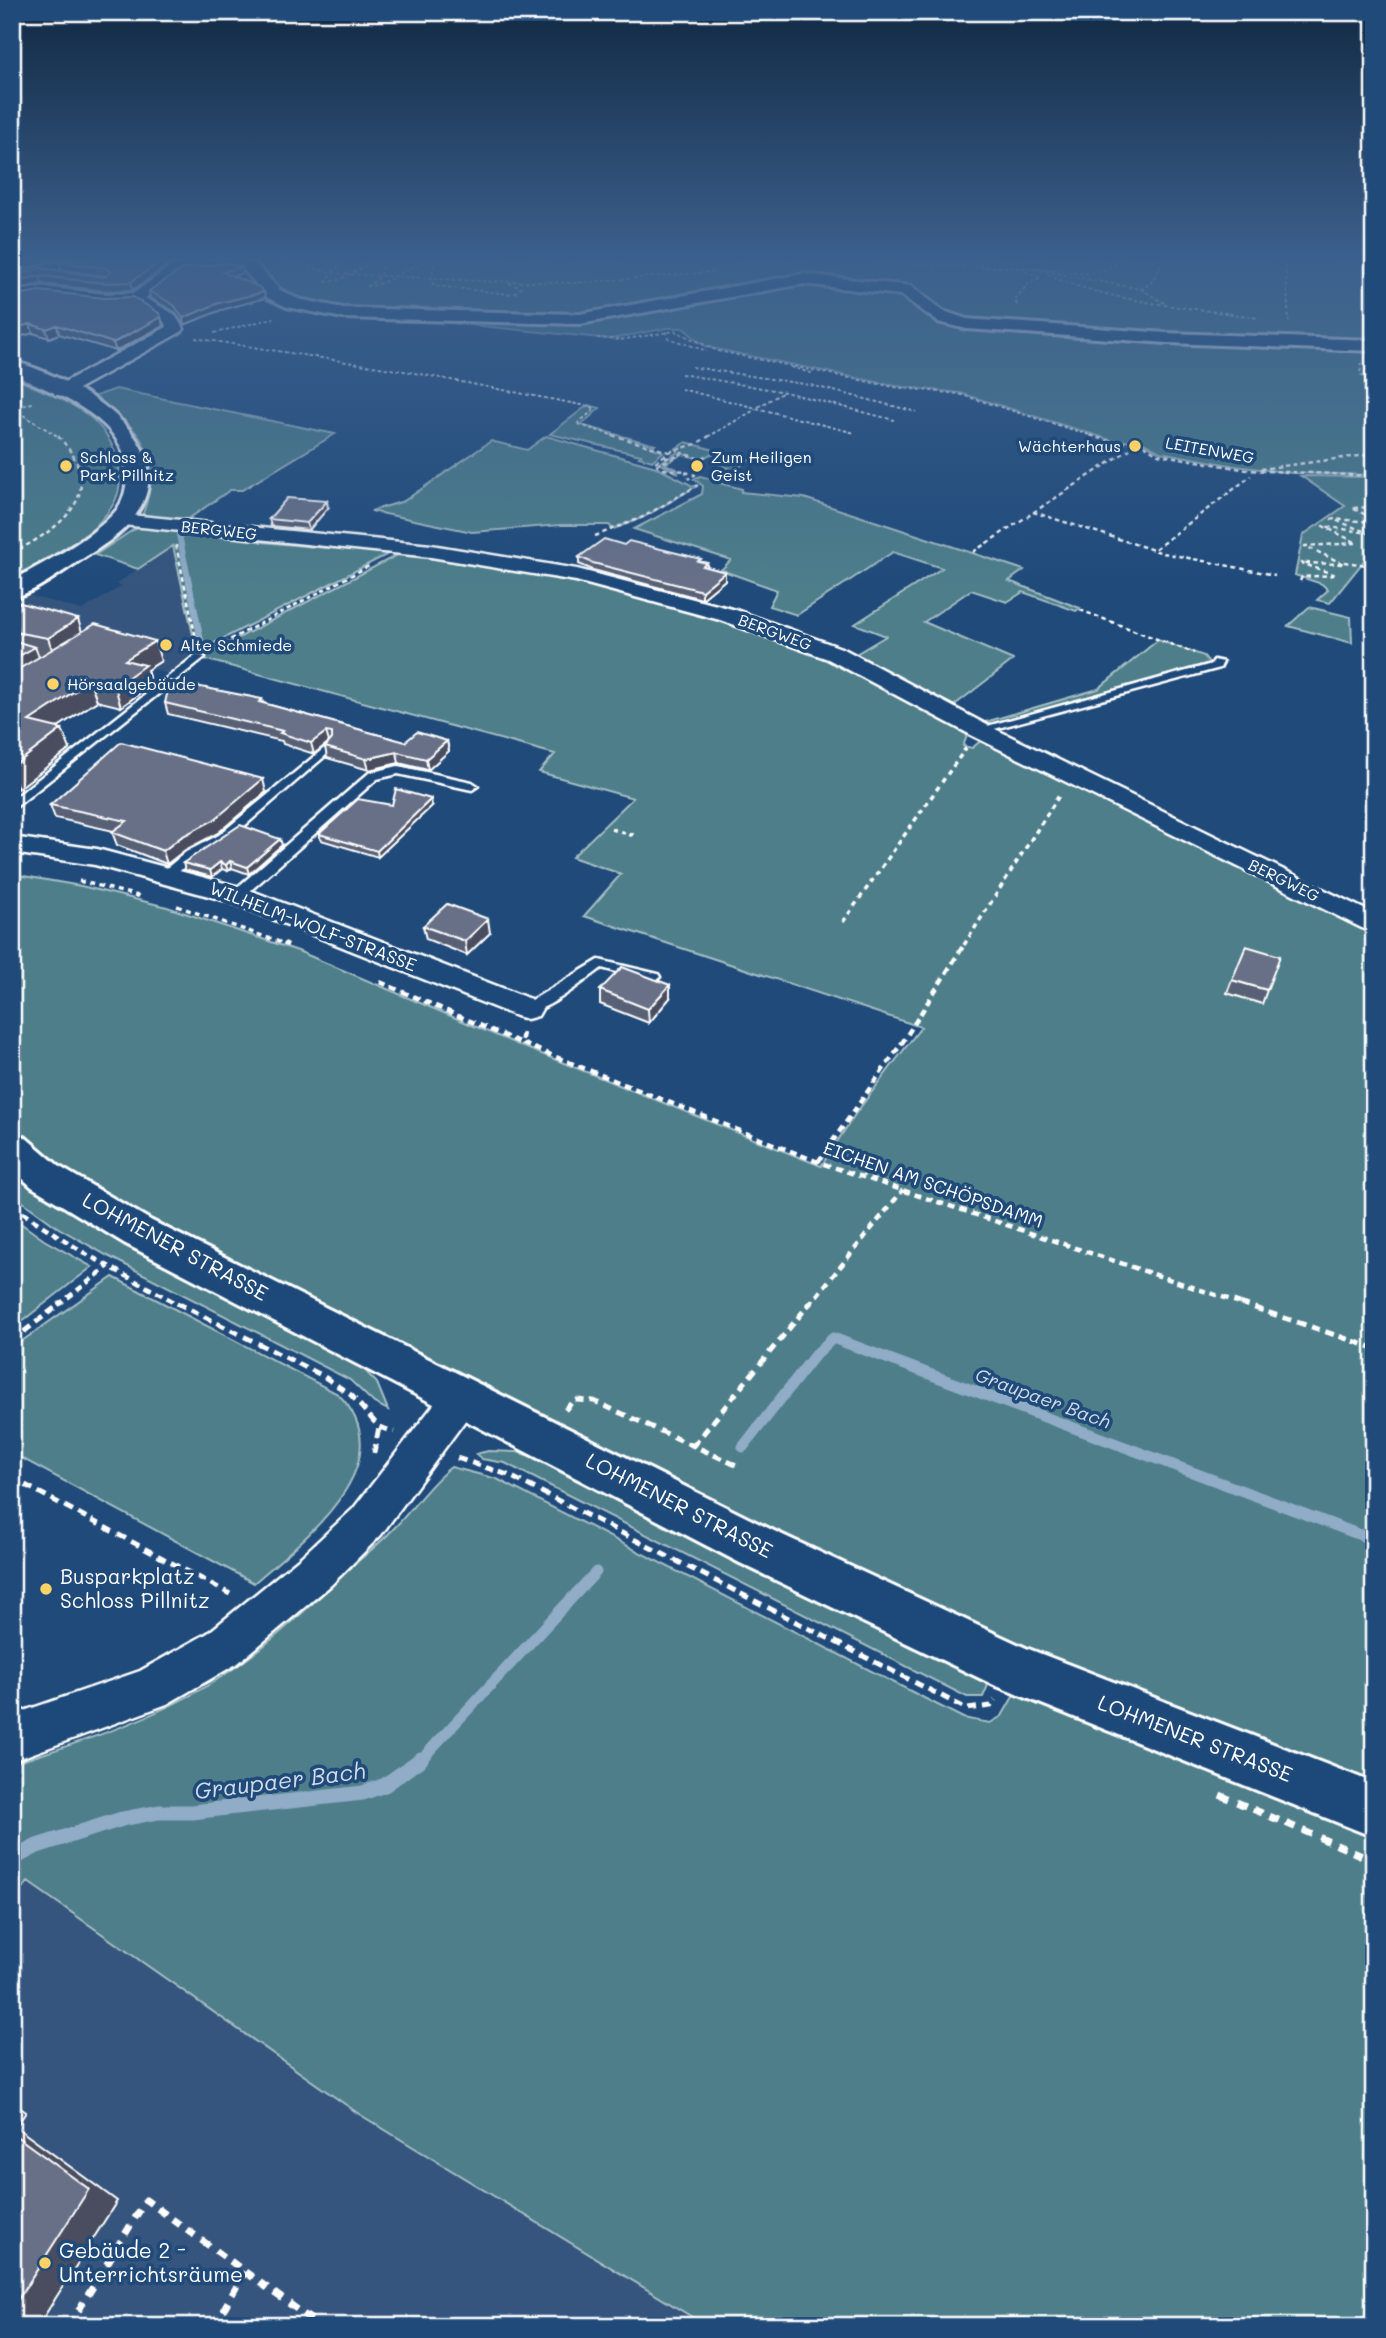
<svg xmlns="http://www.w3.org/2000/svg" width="1386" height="2338" font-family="Mali,sans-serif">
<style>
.built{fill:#35557e}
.green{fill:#4e7e8a;stroke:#a6bec4;stroke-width:2}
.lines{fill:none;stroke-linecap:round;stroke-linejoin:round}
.stream-far2{stroke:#90acc7;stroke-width:6}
.stream-far1{stroke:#90acc7;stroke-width:11}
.stream{stroke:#90acc7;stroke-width:15}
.service-casing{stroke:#fff;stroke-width:5}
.minor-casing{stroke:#fff;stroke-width:5}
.tertiary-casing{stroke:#fff;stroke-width:6}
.secondary-casing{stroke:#fff;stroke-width:6}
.path-far5{stroke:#fff;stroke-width:2;stroke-dasharray:3.5 2.5;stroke-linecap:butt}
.path-far4{stroke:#fff;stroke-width:2.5;stroke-dasharray:4.5 3.5;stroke-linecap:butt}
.path-far3{stroke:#fff;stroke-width:3.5;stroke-dasharray:5 4.5;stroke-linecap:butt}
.path-far2{stroke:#fff;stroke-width:4.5;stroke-dasharray:7 5;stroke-linecap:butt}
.path-far1{stroke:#fff;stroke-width:5;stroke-dasharray:9 6;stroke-linecap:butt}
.path{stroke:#fff;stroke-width:7;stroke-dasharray:10 8;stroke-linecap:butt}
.service{fill:#1f4a7a;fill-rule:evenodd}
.minor{fill:#1f4a7a;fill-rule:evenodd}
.tertiary{fill:#1f4a7a;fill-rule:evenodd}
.secondary{fill:#1f4a7a;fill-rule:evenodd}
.wall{fill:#596075;stroke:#fff;stroke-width:2}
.shaded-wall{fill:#484e5f;stroke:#fff;stroke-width:2}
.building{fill:#677088;stroke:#fff;stroke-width:2}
.poi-dot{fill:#ffd166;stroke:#1f4a7a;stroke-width:2.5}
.labels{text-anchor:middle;stroke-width:7;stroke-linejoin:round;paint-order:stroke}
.far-poi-label{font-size:16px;fill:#fff;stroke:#1f4a7a;text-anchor:start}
.far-street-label{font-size:16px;fill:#fff;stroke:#1f4a7a}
.street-label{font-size:18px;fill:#fff;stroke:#1f4a7a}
.water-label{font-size:19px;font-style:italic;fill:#d1dce8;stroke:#1f4a7a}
.near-street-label{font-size:21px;fill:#fff;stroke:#1f4a7a}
.near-poi-label{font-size:21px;fill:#fff;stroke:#1f4a7a;text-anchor:start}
.near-water-label{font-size:23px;font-style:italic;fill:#d1dce8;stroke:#1f4a7a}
</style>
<rect width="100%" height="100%" fill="#1f4a7a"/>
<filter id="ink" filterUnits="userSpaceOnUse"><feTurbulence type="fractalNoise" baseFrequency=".0143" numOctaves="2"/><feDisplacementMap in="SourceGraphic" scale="14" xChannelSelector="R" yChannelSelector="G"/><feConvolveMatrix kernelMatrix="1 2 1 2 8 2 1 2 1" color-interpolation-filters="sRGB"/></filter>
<g filter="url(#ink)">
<!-- built -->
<path class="built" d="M 173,545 L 197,652 L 172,675 L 112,658 L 12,722 L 12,603 L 25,594 L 82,610 L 122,586 L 116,584 Z
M 28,1882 L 359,2114 L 707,2326 L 12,2326 L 12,1900 Z"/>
<!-- green -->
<path class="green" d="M 229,260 L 1374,260 L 1374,343 L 1202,337 L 945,318 L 922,296 L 811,278 L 594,316 L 343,311 L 288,297 L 238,261 Z
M 787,283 C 820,285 889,280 915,300 C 924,307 927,315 939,321 L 1374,348 L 1374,475 L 1292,473 L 1235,466 L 1160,452 L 1140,441 L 1114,441 L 960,393 L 896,386 L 706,347 L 683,328 L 667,328 L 611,339 L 411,319 L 528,322 Z
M 12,377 C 55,398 106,409 118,463 C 125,494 112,509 95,527 C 82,541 31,567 12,578 Z
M 116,389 L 335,434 L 242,490 L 230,490 L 184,522 L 142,516 C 165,458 142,425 90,398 Z
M 588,405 L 600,408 L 581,425 L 655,445 L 652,447 L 663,452 L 652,461 L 639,457 L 641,455 L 550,434 Z
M 546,436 L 656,467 L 695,487 L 644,517 L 613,529 L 609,525 L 561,525 L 472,532 L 371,511 L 404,501 L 491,441 L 527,450 Z
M 686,442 L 749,460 L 716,482 L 742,489 L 741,492 L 804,498 L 1024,570 L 1009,581 L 1080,608 L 1076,611 L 1023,592 L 1007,602 L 971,590 L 924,622 L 1013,660 L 952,707 L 982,723 L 1098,689 L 1158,640 L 1204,656 L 1209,663 L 986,725 L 851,657 L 886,636 L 855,624 L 942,568 L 893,552 L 797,615 L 769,606 L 777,590 L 721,570 L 731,560 L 634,529 L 702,494 L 703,486 L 694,479 L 700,476 L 711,479 L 729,468 L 712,463 L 721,457 L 711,454 L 700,459 L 683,454 L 665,464 L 677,469 L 678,473 L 659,463 L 678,452 L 675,449 Z
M 1301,476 L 1374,477 L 1374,557 L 1367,557 L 1330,603 L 1317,600 L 1328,590 L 1322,584 L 1295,575 L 1303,535 L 1345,506 Z
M 146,525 L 263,537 L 261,542 L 326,548 L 331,543 L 392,552 L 197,652 L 173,546 L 138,569 L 95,555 L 133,530 Z
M 399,554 L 427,554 L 429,558 L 573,581 L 778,636 L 969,731 L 963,746 L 972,748 L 983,739 L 1374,930 L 1374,1790 L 1152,1706 L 769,1536 L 164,1227 L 59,1165 L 12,1126 L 12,874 L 81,886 L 167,907 L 298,951 L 519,1045 L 821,1166 L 856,1113 L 921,1027 L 584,916 L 621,874 L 572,857 L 633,798 L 539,772 L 555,754 L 200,658 Z
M 1309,607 L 1351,617 L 1352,643 L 1288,626 Z
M 12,1169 L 73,1212 L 354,1359 L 377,1383 L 388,1410 L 374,1403 L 350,1380 L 106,1255 L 57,1227 L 12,1194 Z
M 12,1217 L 44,1240 L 92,1267 L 12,1329 Z
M 113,1277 L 338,1394 C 407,1463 302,1541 254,1583 L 12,1453 L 12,1348 Z
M 488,1451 L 517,1452 L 553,1463 L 989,1683 L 983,1697 L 967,1697 L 505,1463 L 482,1459 L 476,1454 Z
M 451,1467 L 497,1479 L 963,1718 L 990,1723 L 1002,1716 L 1014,1695 L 1374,1835 L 1374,2326 L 707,2326 L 359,2114 L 28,1882 L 12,1900 L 12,1764 C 79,1742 150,1721 210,1684 C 263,1652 309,1607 354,1565 C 368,1552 384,1540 397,1525 C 416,1505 430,1483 451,1467 Z"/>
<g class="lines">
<!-- stream-far2 -->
<path class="stream-far2" d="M 179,535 L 201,640"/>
<!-- stream-far1 -->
<path class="stream-far1" d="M 743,1447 L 815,1355 L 833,1338 L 1374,1540
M 420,1761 L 596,1572"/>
<!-- stream -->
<path class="stream" d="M 12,1859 L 37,1846 L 122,1819 L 159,1812 L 192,1812 L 363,1793 L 385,1785 L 421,1759"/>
<defs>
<path id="service" d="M 196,655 L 205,657 L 12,810 L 12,800 Z
M 1214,660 L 1223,662 L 1220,668 L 983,732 L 973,730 L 1212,664 Z
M 328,745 L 332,746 L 332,750 L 227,841 L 194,858 L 172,878 L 162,878 L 162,872 L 186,852 L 219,835 Z
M 398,766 L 472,782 L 478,786 L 472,790 L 398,774 L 377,779 L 242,898 L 232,898 L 232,892 L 369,773 Z
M 599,960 L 658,974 L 660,977 L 653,982 L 602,968 C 585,980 541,1017 522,1012 L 520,1009 L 522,1006 Z"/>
<path id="minor" d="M 65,260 L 86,260 L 12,283 L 12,274 Z
M 138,294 L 174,314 L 184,329 L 181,332 L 67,395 L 55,395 L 53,391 L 55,387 L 167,327 L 163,320 L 133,301 L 131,298 Z
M 120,514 L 431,545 L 577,569 L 736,610 L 844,649 L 987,725 L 1374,914 L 1374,934 L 971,735 L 828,659 L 720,620 L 576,581 L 431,557 L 113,524 L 110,520 Z
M 12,837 L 97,849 L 247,889 L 538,1002 L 542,1009 L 538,1016 L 527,1019 L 516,1016 L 227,901 L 95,865 L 12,853 Z
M 462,1380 L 475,1385 L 481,1396 L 475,1407 L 381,1535 L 331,1585 L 238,1663 L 167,1704 L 12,1761 L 12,1715 L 140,1671 L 208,1633 L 301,1557 L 353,1509 L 449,1385 Z"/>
<path id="tertiary" d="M 194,260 L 240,260 L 256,264 L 280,290 L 298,299 L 343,308 L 580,314 L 803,274 L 911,286 L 943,311 L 967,319 L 1167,333 L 1374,340 L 1374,351 L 1167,343 L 967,329 L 938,322 L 901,295 L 803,284 L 580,324 L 343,318 L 287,307 L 268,298 L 244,270 L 226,266 L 182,273 L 138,303 L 107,304 L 42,297 L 12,302 L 12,292 L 42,287 L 107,294 L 134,293 L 170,267 Z"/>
<path id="secondary" d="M 12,361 C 67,375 179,434 141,506 C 129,530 104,545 82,559 C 61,572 36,592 12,598 L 12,581 C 46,561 87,542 114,513 C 123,504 126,490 127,478 C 131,419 56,394 12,374 Z
M 12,1133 L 25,1137 L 60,1167 L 152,1221 L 774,1531 L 1026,1648 L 1374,1783 L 1374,1837 L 994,1685 L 740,1563 L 124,1243 L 32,1187 L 12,1169 Z"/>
</defs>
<!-- service casing -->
<use href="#service" class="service-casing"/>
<!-- minor casing -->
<use href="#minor" class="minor-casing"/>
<!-- tertiary casing -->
<use href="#tertiary" class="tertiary-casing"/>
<!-- secondary casing -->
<use href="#secondary" class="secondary-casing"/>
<!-- path-far5 -->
<path class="path-far5" d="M 384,260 L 380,276 L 368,286 C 393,283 410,263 435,261 L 431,281 L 435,286 L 511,294
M 961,260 L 984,264
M 1285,260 L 1289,322
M 274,261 L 288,261 L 332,273 L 497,282
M 872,263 L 1027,268 L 1141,289 L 1151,283 L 1164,260
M 1031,268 C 1060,268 1097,284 1120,260
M 1048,275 C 1115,304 1187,306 1258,318
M 495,281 L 574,283 L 713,272
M 325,282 L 339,280 L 376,260
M 325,282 L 344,260
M 509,283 L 521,288 L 513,294
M 1141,289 L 1164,303
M 1017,305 L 1015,300 L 1028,284 L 1041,277 L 1020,270
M 666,331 L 668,338 L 707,351
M 214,333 L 274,318
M 195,338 L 404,371 L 592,407 L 595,409 L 577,424 L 618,437
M 597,338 L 620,340 L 675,331 L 718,351 L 894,387 L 959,394 L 1096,437
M 1362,363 L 1360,374 L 1374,386
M 692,367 L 810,385 L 917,412
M 791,367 L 814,374
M 681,374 L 785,392 L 894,420
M 681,389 L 855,433
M 758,407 L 782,393
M 12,409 L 35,402
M 18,412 L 59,437
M 708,437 L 756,409"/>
<!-- path-far4 -->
<path class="path-far4" d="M 612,435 L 669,452 L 654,463
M 1090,435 L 1114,443 L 1139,442 L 1158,454 L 1247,470 L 1374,476
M 669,452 L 696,444 L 711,435
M 665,457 L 671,459 L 682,453 L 700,459 L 708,455
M 656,465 L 672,459
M 663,469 L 685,471
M 1260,469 L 1374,454
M 685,472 L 695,475 L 688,479
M 1374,496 L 1365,498 L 1374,501
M 1374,507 L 1352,508 L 1374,519
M 1033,512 L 1163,553 L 1275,575
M 595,536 L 643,517 L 698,485
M 176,545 L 197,643
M 1155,549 L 1251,476
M 973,552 L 1130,449
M 12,553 C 64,527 111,491 57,435
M 1344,562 L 1367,565 L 1367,573 L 1374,576
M 1367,567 L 1374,557
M 1300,581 L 1302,577 L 1336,575 L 1301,563 L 1344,564 L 1305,546 L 1357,543 L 1323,526 L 1369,533 L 1332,519 L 1374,522
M 1080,610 L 1194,653
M 216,647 L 369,566"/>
<!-- path-far3 -->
<path class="path-far3" d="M 611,829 L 631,835 L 633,832
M 79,881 L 142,897
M 177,906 L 288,945
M 843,922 L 966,748
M 964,945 L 1060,794"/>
<!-- path-far2 -->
<path class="path-far2" d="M 284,943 L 288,945
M 380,982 L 521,1043
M 523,1033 L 521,1043 L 818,1162 L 1246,1305
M 818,1162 L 904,1040 L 965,943
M 12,1206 L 86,1254 L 180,1305
M 58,1305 L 109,1266
M 809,1305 L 903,1190"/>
<!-- path-far1 -->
<path class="path-far1" d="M 177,1303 L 323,1376 L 351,1395 L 379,1427 L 394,1432
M 1240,1303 L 1374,1348
M 12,1341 L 61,1303
M 565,1410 L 574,1400 L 594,1401 L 736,1465
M 693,1446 L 810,1303
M 374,1453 L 379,1427
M 457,1458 L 508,1475 L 967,1709 L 991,1706 L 995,1700
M 12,1478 L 230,1594"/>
<!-- path -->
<path class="path" d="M 1220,1795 L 1374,1861
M 69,2326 L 146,2200 L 320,2326
M 214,2326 L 245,2272"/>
<!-- service -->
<use href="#service" class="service"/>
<!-- minor -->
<use href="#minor" class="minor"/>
<!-- tertiary -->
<use href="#tertiary" class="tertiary"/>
<!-- secondary -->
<use href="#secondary" class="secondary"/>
</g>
<!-- wall -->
<path class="wall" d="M 186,260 L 168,265 L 133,290 L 107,291 L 42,284 L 12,290 L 41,268 L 105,277 L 107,276 L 62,270 L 59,262 Z
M 243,273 L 233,276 L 264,292 L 265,298 L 221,310 L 184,325 L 175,312 L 150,298 L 149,291 Z
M 12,296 L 163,326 L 116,351 L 59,334 L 49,338 L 33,333 L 12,339 Z
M 328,508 L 309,530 L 271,526 L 269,519 Z
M 624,545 L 707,563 L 707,567 L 725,572 L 725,580 L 702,599 L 593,570 L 579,564 L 579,557 Z
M 12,605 L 161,661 L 147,670 L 151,685 L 121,707 L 97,701 L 58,727 L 70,749 L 18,789 L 12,788 Z
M 262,699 L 263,703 L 405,742 L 447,741 L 449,751 L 428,770 L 399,763 L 369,770 L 327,758 L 325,747 L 329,742 L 314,754 L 283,744 L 282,741 L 168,714 L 165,703 Z
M 266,792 L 218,833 L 185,850 L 167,864 L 117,845 L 112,832 L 114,831 L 55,818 L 50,805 Z
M 392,805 L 432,806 L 378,857 L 321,840 L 319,834 Z
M 282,845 L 249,874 L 232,868 L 228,871 L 222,869 L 212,877 L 185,870 L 183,863 Z
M 423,926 L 490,933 L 467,955 L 426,939 Z
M 1232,980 L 1267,990 L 1262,1004 L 1227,993 Z
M 600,990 L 670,998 L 649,1023 L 600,1004 Z"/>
<!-- shaded-wall -->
<path class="shaded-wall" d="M 23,260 L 57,260 L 12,271 L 12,262 Z
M 162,260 L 186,260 L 168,265 L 133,290 L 131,282 Z
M 242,267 L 243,273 L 225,278 L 223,272 Z
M 40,276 L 42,284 L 12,290 L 12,281 Z
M 264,292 L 265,298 L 221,310 L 184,325 L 183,318 L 219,303 Z
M 161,317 L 163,326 L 116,351 L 113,343 Z
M 30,324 L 33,333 L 12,339 L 12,329 Z
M 57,325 L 59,334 L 49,338 L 46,329 Z
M 327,501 L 328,508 L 309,530 L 307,523 Z
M 725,572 L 725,580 L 702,599 L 702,591 Z
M 78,619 L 84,639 L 55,658 L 48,638 Z
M 14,632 L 21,652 L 35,647 L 43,667 L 12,685 L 12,660 L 15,641 Z
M 155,641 L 161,661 L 147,670 L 151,685 L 121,707 L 115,687 L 125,660 Z
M 90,681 L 97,701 L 37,741 L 29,721 Z
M 62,729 L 70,749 L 18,789 L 12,774 L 12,767 Z
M 326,732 L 329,742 L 314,754 L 311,743 Z
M 447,741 L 449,751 L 428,770 L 426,759 Z
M 397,752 L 399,763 L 369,770 L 366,759 Z
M 263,779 L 266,792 L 218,833 L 185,850 L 167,864 L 163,851 L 181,837 Z
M 431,799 L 432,806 L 378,857 L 377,851 Z
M 280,839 L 282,845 L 249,874 L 247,867 Z
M 230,861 L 232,868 L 228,871 L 226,865 Z
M 220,862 L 222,869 L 212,877 L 210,870 Z
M 488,919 L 490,933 L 467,955 L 465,941 Z
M 670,985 L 670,998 L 649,1023 L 648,1009 Z
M 12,2102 L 26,2112 L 16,2127 L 117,2201 L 38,2326 L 12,2326 Z"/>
<!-- building -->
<path class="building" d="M 66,260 L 162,260 L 131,282 L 105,283 L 40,276 L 12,281 L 12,276 L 41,268 L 105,277 L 111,272 L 106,268 L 59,262 Z
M 225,263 L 242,267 L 223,272 L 259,287 L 264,292 L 219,303 L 183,318 L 174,305 L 149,291 L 182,269 Z
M 39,291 L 104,298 L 133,297 L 159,313 L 161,317 L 113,343 L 57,325 L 46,329 L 30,324 L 12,329 L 12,296 Z
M 287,498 L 327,501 L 307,523 L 269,519 Z
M 604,539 L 624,545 L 629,541 L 701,559 L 698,561 L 707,563 L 703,566 L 725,572 L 702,591 L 593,563 L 579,557 Z
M 17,602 L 78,619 L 48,638 L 14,632 L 15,641 L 35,647 L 12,660 L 12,605 Z
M 95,624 L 155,641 L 125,660 L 145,665 L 115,687 L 90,681 L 29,721 L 62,729 L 12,767 L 12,673 Z
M 170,681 L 262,699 L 259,702 L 405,742 L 417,732 L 447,741 L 426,759 L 397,752 L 366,759 L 325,747 L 332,739 L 332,733 L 326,732 L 311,743 L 280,733 L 283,731 L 165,703 Z
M 121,742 L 263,779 L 214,820 L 181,837 L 163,851 L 112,832 L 127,821 L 50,805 Z
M 396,789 L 431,799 L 377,851 L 319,834 L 358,799 L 392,805 Z
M 240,825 L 280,839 L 247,867 L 230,861 L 226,865 L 220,862 L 210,870 L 183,863 Z
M 447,904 L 488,919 L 465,941 L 423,926 Z
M 1246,946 L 1280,956 L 1267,990 L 1232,980 Z
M 622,967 L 670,985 L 648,1009 L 600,990 Z
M 12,2133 L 89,2189 L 12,2309 Z"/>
</g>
<!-- sky -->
<linearGradient id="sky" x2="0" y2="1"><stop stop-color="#112943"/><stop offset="0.44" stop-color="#3c608d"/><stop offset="1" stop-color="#3c608d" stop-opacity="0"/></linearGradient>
<rect width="1386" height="587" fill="url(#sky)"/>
<!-- markers -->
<g class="poi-dot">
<circle cx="1135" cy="446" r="7"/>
<circle cx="66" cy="466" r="7"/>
<circle cx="697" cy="466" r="7"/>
<circle cx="166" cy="645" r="7"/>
<circle cx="53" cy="684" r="7"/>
<circle cx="46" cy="1589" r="7"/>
<circle cx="45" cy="2263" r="7"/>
</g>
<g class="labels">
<!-- far-poi labels -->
<g class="far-poi-label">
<text x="1121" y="452" text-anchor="end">Wächterhaus</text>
<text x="80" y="463">Schloss &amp;<tspan x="80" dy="18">Park Pillnitz</tspan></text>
<text x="711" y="463">Zum Heiligen<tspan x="711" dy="18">Geist</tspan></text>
<text x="180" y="651">Alte Schmiede</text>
<text x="67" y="690">Hörsaalgebäude</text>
</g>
<!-- far-street labels -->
<g class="far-street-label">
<text transform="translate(1210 450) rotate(10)" y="6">LEITENWEG</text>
<text transform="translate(219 530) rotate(6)" y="6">BERGWEG</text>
<text transform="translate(775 632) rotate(20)" y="6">BERGWEG</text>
<text transform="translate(1284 880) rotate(26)" y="6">BERGWEG</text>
</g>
<!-- street labels -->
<g class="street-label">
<text transform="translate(313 927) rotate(21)" y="6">WILHELM-WOLF-STRASSE</text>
<text transform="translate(933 1185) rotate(19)" y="6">EICHEN AM SCHÖPSDAMM</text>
</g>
<!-- water labels -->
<g class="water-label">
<text transform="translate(1043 1398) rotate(20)" y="7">Graupaer Bach</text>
</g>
<!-- near-street labels -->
<g class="near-street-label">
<text transform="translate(175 1247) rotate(28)" y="7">LOHMENER STRASSE</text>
<text transform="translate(679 1506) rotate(27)" y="7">LOHMENER STRASSE</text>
<text transform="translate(1195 1739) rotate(21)" y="7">LOHMENER STRASSE</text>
</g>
<!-- near-poi labels -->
<g class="near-poi-label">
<text x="60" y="1584">Busparkplatz<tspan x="60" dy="24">Schloss Pillnitz</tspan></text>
<text x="59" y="2258">Gebäude 2 -<tspan x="59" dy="24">Unterrichtsräume</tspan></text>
</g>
<!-- near-water labels -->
<g class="near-water-label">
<text transform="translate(280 1781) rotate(-7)" y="8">Graupaer Bach</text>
</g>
</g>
<!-- margin -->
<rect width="1386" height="2338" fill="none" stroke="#1f4a7a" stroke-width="42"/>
<rect x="21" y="21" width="1344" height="2296" fill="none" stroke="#fff" stroke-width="2.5" filter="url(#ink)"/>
</svg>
